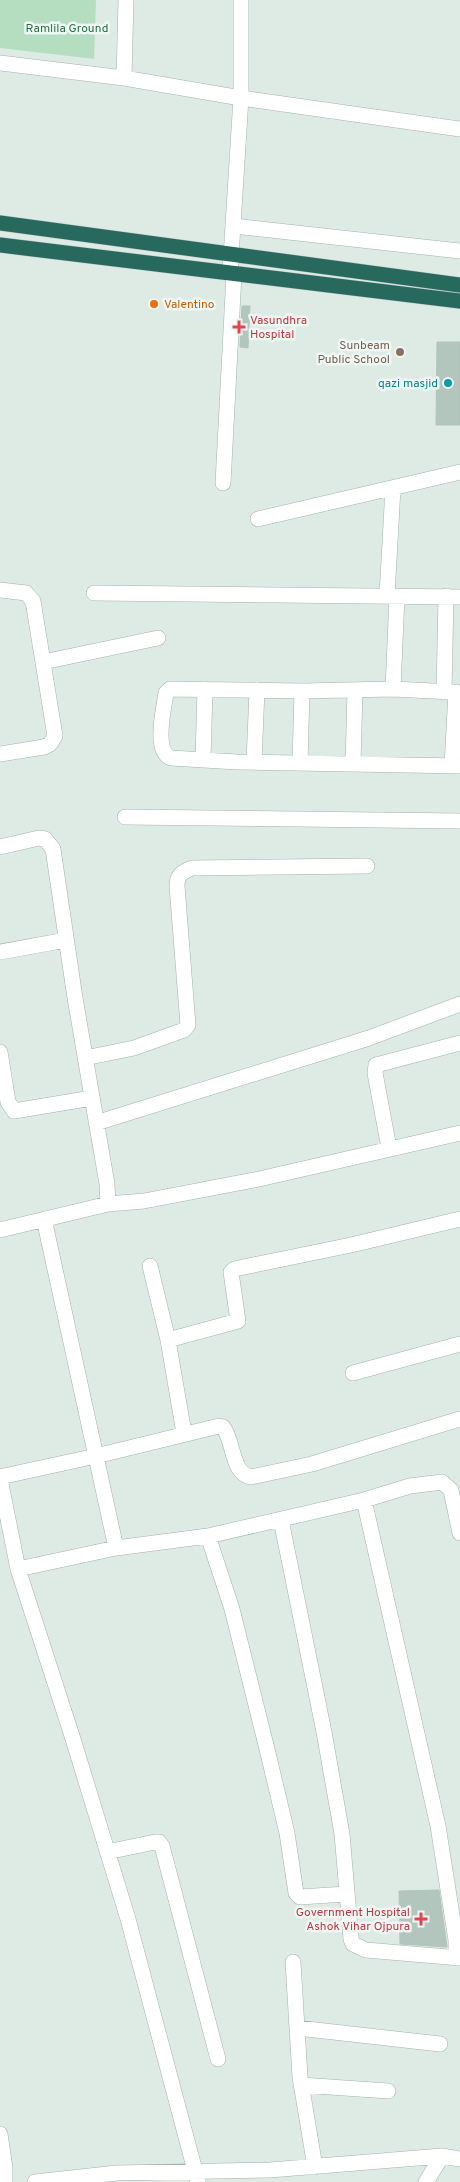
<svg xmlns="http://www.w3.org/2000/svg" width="460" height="2182" font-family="Overpass,sans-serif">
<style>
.green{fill:#b5dec1}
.building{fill:#b3c6be;stroke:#b0c5bd}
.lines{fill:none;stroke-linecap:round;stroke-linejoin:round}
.street-casing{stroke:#a1b3ad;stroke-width:16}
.secondary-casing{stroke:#9cb7ae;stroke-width:16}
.highway-casing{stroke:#c0c8c6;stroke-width:16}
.street{stroke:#fff;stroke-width:15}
.secondary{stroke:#fff;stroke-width:15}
.highway{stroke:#28695e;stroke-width:15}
.food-dot{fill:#e8710a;stroke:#eef7f3;stroke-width:2}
.health-dot{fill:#e0444e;stroke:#eef7f3;stroke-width:2}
.education-dot{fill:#8d6e63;stroke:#eef7f3;stroke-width:2}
.culture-dot{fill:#0f9aa8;stroke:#eef7f3;stroke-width:2}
.labels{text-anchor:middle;stroke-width:5;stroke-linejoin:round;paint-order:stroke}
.park-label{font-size:12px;fill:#267547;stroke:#eef7f3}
.food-label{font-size:12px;fill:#c56008;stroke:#eef7f3;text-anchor:start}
.health-label{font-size:12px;fill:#be3a42;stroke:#eef7f3;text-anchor:start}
.education-label{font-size:12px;fill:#785e54;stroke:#eef7f3;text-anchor:end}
.culture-label{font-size:12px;fill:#0d838f;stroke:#eef7f3;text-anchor:end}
</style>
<rect width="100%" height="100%" fill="#deebe5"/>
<!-- green -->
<path class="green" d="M 0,0 L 96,0 L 94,59 L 0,48 Z"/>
<!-- building -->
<path class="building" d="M 242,306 L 250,306 L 248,348 L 240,347 Z
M 437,342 L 460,342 L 460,425 L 436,425 Z
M 439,1890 L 447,1947 L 400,1944 L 399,1891 Z"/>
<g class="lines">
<defs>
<path id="street" d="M 0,63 L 124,78 L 241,98 L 460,129
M 124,78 L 126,0
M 234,226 L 460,251
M 223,483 L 234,274
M 258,519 L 460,472
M 0,590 L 26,593 L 33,601 L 55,736 L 50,744 L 44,747 L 0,754
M 94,593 L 460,597
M 387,596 L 393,488
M 397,596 L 393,689 L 302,691 L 170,689 L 166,693 C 164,708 153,751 171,758 L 237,762 L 460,766
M 43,662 L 158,638
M 393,689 L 453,692
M 444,692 L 446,596
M 203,760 L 205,689
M 254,762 L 257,690
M 300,763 L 302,691
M 353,764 L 355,690
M 452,766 L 456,692
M 125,817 L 460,821
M 0,847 L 39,838 L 45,839 L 53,849 L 75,998 L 107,1184 L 108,1204 L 144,1201 L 259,1179 L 460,1133
M 0,952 L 66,940
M 0,1052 L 8,1102 L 14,1111 L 92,1098
M 85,1058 L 134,1048 L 184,1030 L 188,1025 L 177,886 C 177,875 182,872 192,868 L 367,866
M 96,1123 L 369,1038 L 460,1004
M 389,1148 L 375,1073 L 376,1065 L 460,1043
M 44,1219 L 116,1548
M 0,1230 L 108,1204
M 150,1266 L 168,1340 L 184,1433
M 168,1340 L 238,1321 L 231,1272 L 234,1269 L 351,1245 L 460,1219
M 353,1373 L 460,1344
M 0,1477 L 96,1456 L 219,1426 L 223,1427 C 234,1440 231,1474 251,1477 L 312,1464 L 460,1419
M 0,1479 L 18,1569 L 73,1739 L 128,1919 L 198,2182
M 364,1500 L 438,1826 L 456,1940 L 456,1958
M 281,1520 L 324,1732 L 342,1834 L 351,1939 L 353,1944 L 366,1950 L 460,1958
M 208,1536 L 232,1609 L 267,1749 L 287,1833 L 296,1893 L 300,1897 L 346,1894
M 18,1569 L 116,1548 L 208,1536 L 364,1500 L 410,1486 L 442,1482 L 451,1490 L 460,1533
M 107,1852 L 155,1842 L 159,1842 L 162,1846 L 218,2059
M 293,1962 L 300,2077 L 315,2167
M 298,2028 L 440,2044
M 301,2085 L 388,2091
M 0,2134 L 5,2168 L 5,2182
M 35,2182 L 117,2173 L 270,2170 L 442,2156 L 460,2159
M 426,2182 L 442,2156"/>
<path id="secondary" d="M 230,273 L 241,98 L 241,0"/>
<path id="highway" d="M 0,223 L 460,285
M 0,245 L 460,301"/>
</defs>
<!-- street casing -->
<use href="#street" class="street-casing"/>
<!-- secondary casing -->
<use href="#secondary" class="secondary-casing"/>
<!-- highway casing -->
<use href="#highway" class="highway-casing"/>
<!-- street -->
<use href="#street" class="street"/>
<!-- secondary -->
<use href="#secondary" class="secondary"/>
<!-- highway -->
<use href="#highway" class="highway"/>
</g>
<!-- markers -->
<circle class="food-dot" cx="154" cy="304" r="5"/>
<g class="health-dot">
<path d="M236.5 319.5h5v5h5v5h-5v5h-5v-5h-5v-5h5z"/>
<path d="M418.5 1911.5h5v5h5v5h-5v5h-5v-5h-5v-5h5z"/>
</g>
<circle class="education-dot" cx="400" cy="352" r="5"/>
<circle class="culture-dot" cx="448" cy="383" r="5"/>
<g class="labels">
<!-- park labels -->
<g class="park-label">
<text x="67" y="32">Ramlila Ground</text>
</g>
<!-- food labels -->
<g class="food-label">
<text x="164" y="308">Valentino</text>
</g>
<!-- health labels -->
<g class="health-label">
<text x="250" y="324">Vasundhra<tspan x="250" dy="14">Hospital</tspan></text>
<text x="410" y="1916" text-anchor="end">Government Hospital<tspan x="410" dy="14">Ashok Vihar Ojpura</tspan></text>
</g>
<!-- education labels -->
<g class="education-label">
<text x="390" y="349">Sunbeam<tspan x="390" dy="14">Public School</tspan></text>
</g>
<!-- culture labels -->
<g class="culture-label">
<text x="438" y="387">qazi masjid</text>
</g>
</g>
</svg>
